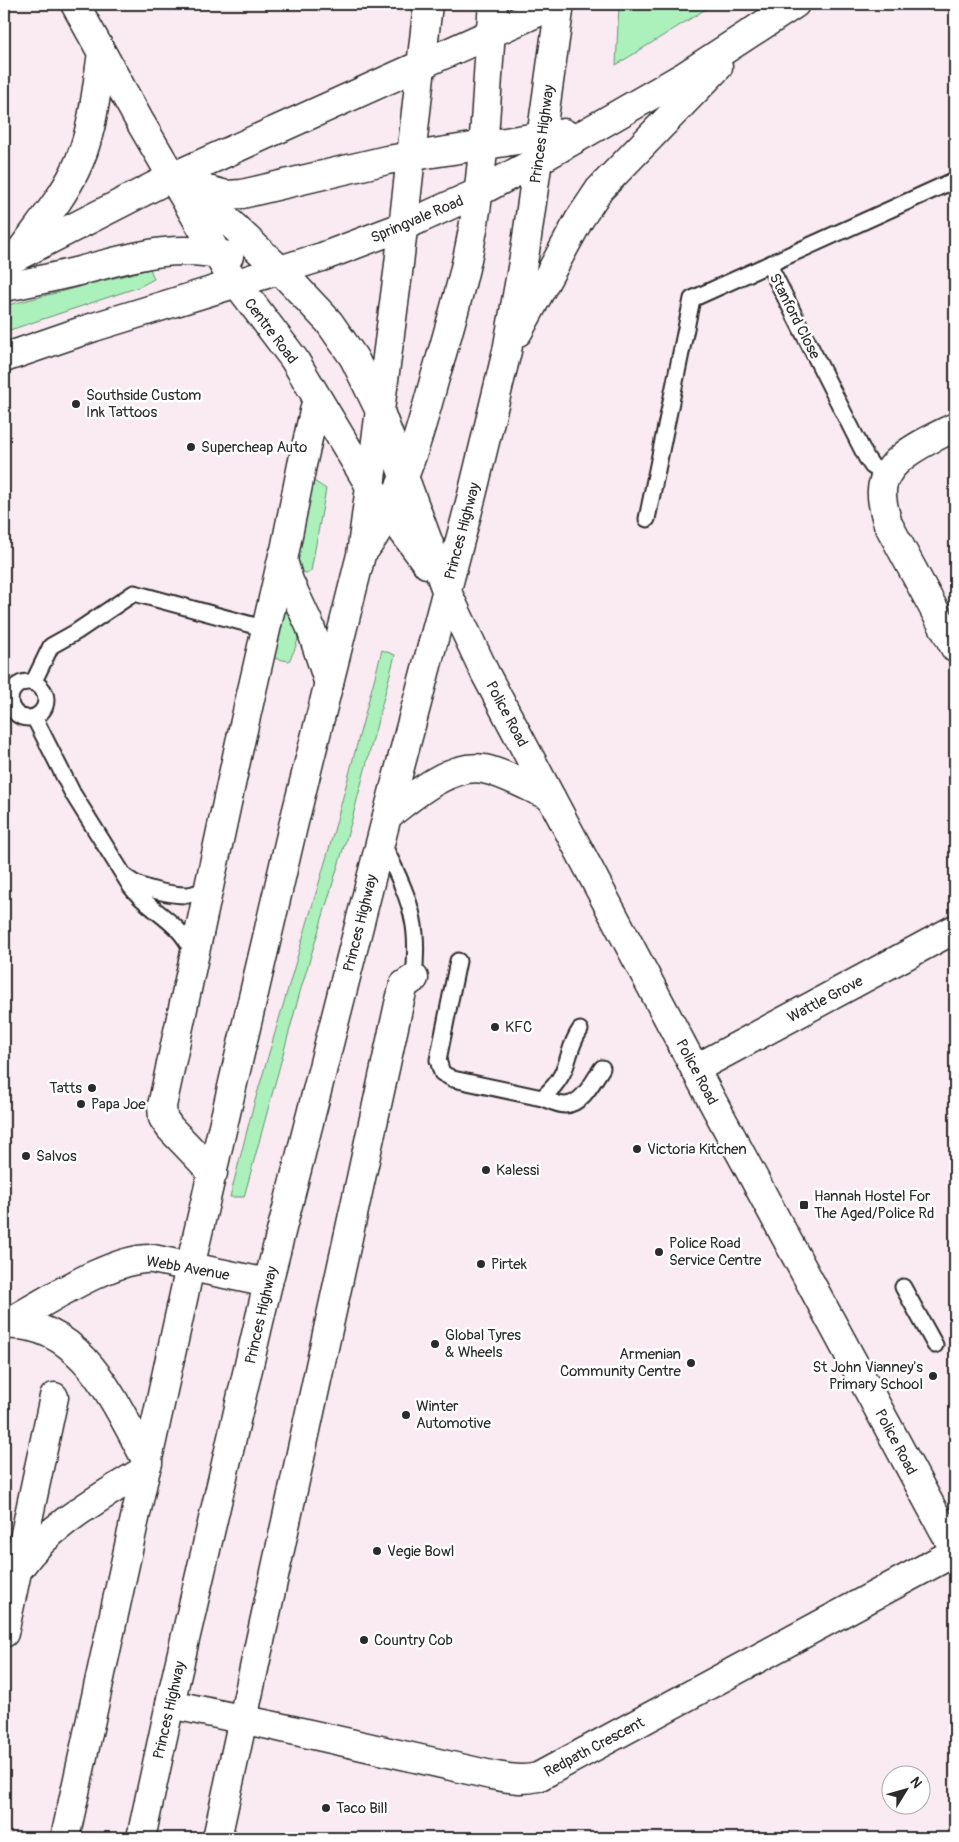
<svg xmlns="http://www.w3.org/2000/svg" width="959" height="1842" font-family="Pangolin,sans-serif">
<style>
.green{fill:#acf0bc;stroke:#6c8e74}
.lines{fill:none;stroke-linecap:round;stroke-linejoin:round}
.lane-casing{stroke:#2b2b2b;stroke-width:19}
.street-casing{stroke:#2b2b2b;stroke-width:31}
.primary-casing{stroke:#2b2b2b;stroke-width:31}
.highway-casing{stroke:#2b2b2b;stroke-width:31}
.lane{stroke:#fff;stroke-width:15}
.street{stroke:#fff;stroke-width:28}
.primary{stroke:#fff;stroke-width:28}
.highway{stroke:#fff;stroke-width:28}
.poi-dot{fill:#2b2b2b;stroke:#fff;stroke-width:2}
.labels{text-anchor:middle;stroke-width:5;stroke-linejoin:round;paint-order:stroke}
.street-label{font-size:15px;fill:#2b2b2b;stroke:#fff}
.poi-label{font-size:15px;fill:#2b2b2b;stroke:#fff;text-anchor:start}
</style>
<rect width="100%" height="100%" fill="#faeaf2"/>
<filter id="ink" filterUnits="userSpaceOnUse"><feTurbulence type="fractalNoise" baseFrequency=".02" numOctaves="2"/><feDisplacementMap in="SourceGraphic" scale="10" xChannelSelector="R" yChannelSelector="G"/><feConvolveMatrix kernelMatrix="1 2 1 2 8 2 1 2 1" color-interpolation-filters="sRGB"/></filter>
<g filter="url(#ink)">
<!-- green -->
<path class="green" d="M 621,4 L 714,4 L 616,65 L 619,5 Z
M 150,269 L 154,279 L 139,287 L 4,332 L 4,306 Z
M 311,479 L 326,489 L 311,571 L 307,573 L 301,572 L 296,557 Z
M 292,611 C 304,628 298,644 289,661 L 272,658 L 284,613 Z
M 382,650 L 395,655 L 351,823 L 300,992 L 244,1197 L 230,1197 L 252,1111 L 331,842 Z"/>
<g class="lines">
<defs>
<path id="lane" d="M 769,265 L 866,457 L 872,466 L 887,476
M 647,519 L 692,299 L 955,180
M10 700a18 18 0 1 1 36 0a18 18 0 1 1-36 0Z
M 33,683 L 51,646 L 76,632 L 134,593 L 267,629
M 34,717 L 73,794 L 131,887 C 150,912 182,922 193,954
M 382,841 C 393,866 408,893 413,920 C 417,939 416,958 414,978
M 127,878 C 140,889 171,895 187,895 C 195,895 203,890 210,887
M 458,961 L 438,1060 L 442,1073 L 453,1079 L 542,1098 C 550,1091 557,1084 562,1074 C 570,1059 569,1046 580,1030
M 542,1098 C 548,1100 558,1105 565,1105 C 583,1104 593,1081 602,1068
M 903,1287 L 935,1345"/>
<path id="street" d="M 955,427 C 931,439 884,458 882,490 C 881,502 885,513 888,524 L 955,648
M 695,1069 L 955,929
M 213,1173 L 170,1128 L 163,1118 L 162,1106 L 239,747 L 283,555
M 4,1325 C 41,1305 113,1256 153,1259 L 268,1283
M 4,1325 C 82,1318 117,1408 148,1463
M 20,1567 C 51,1523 102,1497 146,1469
M 4,1633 L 54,1397
M 170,1704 L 274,1726 L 491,1775 C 508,1778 521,1781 538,1777 L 955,1552
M 217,1838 L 399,1004 L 404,985 L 414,978"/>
<path id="primary" d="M 75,4 L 139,120 L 226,269 L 294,359 L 370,486 L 427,564
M 172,177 L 228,221 L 281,271 L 329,322 L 354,358 L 379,409 L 446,590 L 485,673 L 695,1069 L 955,1551
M 190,185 L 226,195 L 242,194 L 387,160 L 564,133
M 17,256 C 36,229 60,202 75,171 C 93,135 96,92 102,53
M 4,287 C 29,283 54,277 79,271 C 134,257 172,243 229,256
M 317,398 L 302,465 L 283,560 L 289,581 L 310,626 L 329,684
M 387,816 C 412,797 450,763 484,769 C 507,774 530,788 551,797"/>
<path id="highway" d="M 4,263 L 172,177 L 556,4
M 518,332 L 579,220 L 599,190 L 718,67
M 4,358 L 94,327 L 322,257 L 404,226 L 477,193 L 537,161 L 683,77 L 795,4
M 366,548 C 402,498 418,440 434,381 C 447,336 461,291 470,245 C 486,166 486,84 493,4
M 65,1838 L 190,1267 L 294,822 L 361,555 L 398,273 L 428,4
M 141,1838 L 170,1704 L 268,1283 L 387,816 L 472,495 L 507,351 L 525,251 L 560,4"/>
</defs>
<!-- lane casing -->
<use href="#lane" class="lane-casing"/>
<!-- street casing -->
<use href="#street" class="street-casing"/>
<!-- primary casing -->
<use href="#primary" class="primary-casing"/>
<!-- highway casing -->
<use href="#highway" class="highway-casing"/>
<!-- lane -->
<use href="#lane" class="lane"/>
<!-- street -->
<use href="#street" class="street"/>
<!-- primary -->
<use href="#primary" class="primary"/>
<!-- highway -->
<use href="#highway" class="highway"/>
</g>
</g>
<!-- markers -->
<g class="poi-dot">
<circle cx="76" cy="404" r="5"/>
<circle cx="191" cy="447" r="5"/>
<circle cx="495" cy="1027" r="5"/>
<circle cx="92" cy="1088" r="5"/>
<circle cx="81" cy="1104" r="5"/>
<circle cx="637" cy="1149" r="5"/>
<circle cx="26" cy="1156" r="5"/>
<circle cx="486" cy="1170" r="5"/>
<rect x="799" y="1200" width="10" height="10" rx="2.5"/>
<circle cx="659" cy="1252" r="5"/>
<circle cx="481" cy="1264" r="5"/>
<circle cx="435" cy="1344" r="5"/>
<circle cx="691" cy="1363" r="5"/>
<circle cx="933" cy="1376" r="5"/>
<circle cx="406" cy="1415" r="5"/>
<circle cx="377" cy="1551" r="5"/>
<circle cx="364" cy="1640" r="5"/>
<circle cx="326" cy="1808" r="5"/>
</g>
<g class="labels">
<!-- street labels -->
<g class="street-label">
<text transform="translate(542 134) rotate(-82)" y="5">Princes Highway</text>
<text transform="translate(417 219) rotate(-23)" y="5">Springvale Road</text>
<text transform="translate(795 316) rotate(63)" y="5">Stanford Close</text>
<text transform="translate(271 331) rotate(53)" y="5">Centre Road</text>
<text transform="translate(462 531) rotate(-75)" y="5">Princes Highway</text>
<text transform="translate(507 714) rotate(62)" y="5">Police Road</text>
<text transform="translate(360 923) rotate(-76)" y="5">Princes Highway</text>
<text transform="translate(825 999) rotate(-28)" y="5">Wattle Grove</text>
<text transform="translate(697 1072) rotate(62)" y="5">Police Road</text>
<text transform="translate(188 1268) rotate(10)" y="5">Webb Avenue</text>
<text transform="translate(261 1315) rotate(-77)" y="5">Princes Highway</text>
<text transform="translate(896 1442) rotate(62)" y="5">Police Road</text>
<text transform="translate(169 1710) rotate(-77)" y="5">Princes Highway</text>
<text transform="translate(594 1747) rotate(-28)" y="5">Redpath Crescent</text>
</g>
<!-- poi labels -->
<g class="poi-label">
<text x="86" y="400">Southside Custom<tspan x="86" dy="17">Ink Tattoos</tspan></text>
<text x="201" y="452">Supercheap Auto</text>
<text x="505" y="1032">KFC</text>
<text x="82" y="1093" text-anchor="end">Tatts</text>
<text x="91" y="1109">Papa Joe</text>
<text x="647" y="1154">Victoria Kitchen</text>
<text x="36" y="1161">Salvos</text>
<text x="496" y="1175">Kalessi</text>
<text x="814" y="1201">Hannah Hostel For<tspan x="814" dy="17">The Aged/Police Rd</tspan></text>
<text x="669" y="1248">Police Road<tspan x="669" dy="17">Service Centre</tspan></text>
<text x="491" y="1269">Pirtek</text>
<text x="445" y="1340">Global Tyres<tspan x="445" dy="17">&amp; Wheels</tspan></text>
<text x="681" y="1359" text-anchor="end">Armenian<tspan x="681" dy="17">Community Centre</tspan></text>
<text x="923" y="1372" text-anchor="end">St John Vianney's<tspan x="923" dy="17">Primary School</tspan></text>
<text x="416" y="1411">Winter<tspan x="416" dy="17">Automotive</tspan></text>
<text x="387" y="1556">Vegie Bowl</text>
<text x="374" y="1645">Country Cob</text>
<text x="336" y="1813">Taco Bill</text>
</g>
</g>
<!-- margin -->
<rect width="959" height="1842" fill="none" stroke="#fff" stroke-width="20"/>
<rect x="10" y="10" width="939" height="1822" fill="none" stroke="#2b2b2b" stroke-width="2" filter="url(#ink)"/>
<!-- north arrow -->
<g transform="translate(906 1790) rotate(53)"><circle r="24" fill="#ffffff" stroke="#aaaaaa"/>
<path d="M0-4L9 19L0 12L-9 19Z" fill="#2b2b2b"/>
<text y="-8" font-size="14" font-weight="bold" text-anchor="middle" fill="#2b2b2b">N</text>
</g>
</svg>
